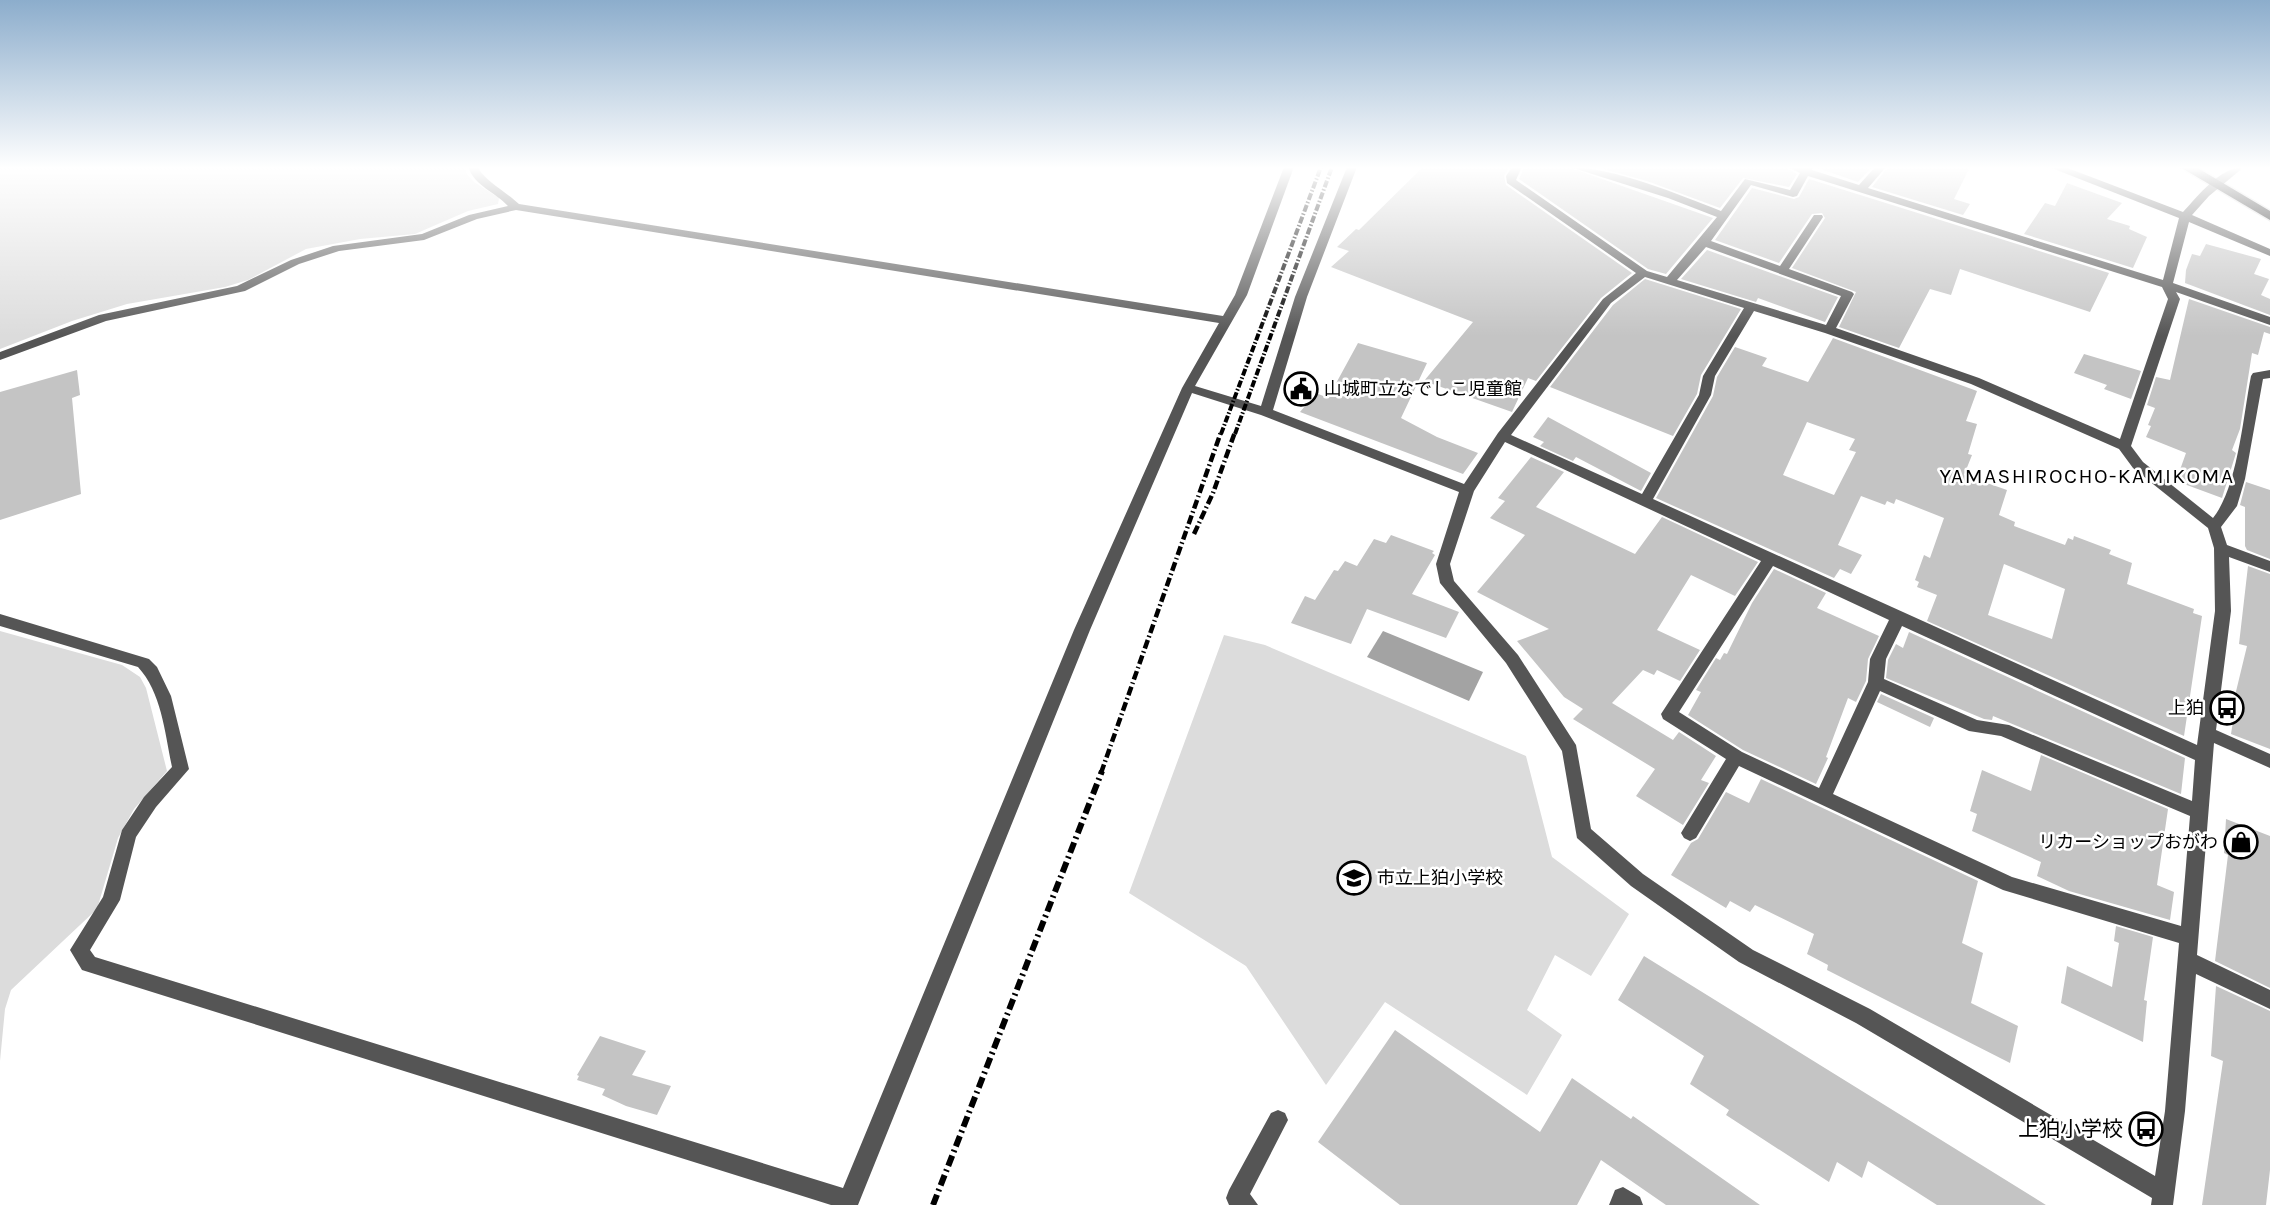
<svg xmlns="http://www.w3.org/2000/svg" width="2270" height="1205" font-family="Karla,'Noto Sans JP',sans-serif">
<style>
.green{fill:#dcdcdc}
.water{fill:#a3a3a3}
.building{fill:#c4c4c4;fill-rule:evenodd}
.lines{fill:none;stroke-linecap:round;stroke-linejoin:round}
.highway-casing{stroke:#dbdbdb;stroke-width:3}
.minor{fill:#555;fill-rule:evenodd}
.highway{fill:#000;fill-rule:evenodd}
.rail-far2{stroke:#000;stroke-width:4;stroke-dasharray:7 2 1.5 2;stroke-linecap:butt}
.rail-far1{stroke:#000;stroke-width:4.5;stroke-dasharray:9 3 1.5 3;stroke-linecap:butt}
.rail{stroke:#000;stroke-width:6;stroke-dasharray:11 4 2 4;stroke-linecap:butt}
.labels{text-anchor:middle;stroke-width:5;stroke-linejoin:round;paint-order:stroke}
.poi-label{font-size:18px;fill:#000;stroke:#fff;text-anchor:start}
.quarter-label{font-size:21px;letter-spacing:1.5px;fill:#000;stroke:#fff}
.near-poi-label{font-size:21px;fill:#000;stroke:#fff;text-anchor:end}
</style>
<rect width="100%" height="100%" fill="#fff"/>
<!-- green -->
<path class="green" d="M 0,167 L 466,167 L 466,173 L 474,182 L 499,198 L 498,204 L 468,211 L 415,234 L 360,239 L 306,249 L 248,280 L 225,287 L 127,304 L 72,321 L 0,349 Z
M 0,631 L 122,665 L 140,677 L 146,688 L 167,771 L 134,809 L 118,838 L 97,909 L 11,990 L 5,1009 L 0,1061 Z
M 1224,635 L 1265,645 L 1526,756 L 1552,857 L 1629,914 L 1591,976 L 1555,955 L 1527,1010 L 1562,1035 L 1527,1095 L 1385,1002 L 1326,1085 L 1246,966 L 1129,893 Z"/>
<!-- water -->
<path class="water" d="M 1383,631 L 1483,672 L 1469,701 L 1367,657 Z"/>
<!-- building -->
<path class="building" d="M 1423,167 L 1509,167 L 1504,176 L 1506,185 L 1632,273 L 1601,298 L 1536,381 L 1528,378 L 1512,412 L 1424,381 L 1473,322 L 1331,267 L 1349,251 L 1337,247 L 1356,229 L 1359,230 Z
M 1524,167 L 1568,167 L 1713,218 L 1666,274 L 1648,269 L 1519,179 Z
M 1596,167 L 1785,167 L 1797,174 L 1789,187 L 1743,178 L 1720,208 L 1647,181 Z
M 1815,167 L 1872,167 L 1858,182 Z
M 1888,167 L 1970,167 L 1954,199 L 1970,204 L 1963,215 L 1872,187 Z
M 1809,179 L 2017,244 L 2109,273 L 2090,312 L 1960,269 L 1951,295 L 1930,289 L 1899,348 L 1839,327 L 1856,292 L 1792,268 L 1825,218 L 1822,213 L 1812,214 L 1779,263 L 1715,240 L 1752,188 L 1794,199 L 1799,197 Z
M 2067,183 L 2122,203 L 2107,219 L 2130,226 L 2129,229 L 2147,237 L 2133,268 L 2024,234 L 2045,203 L 2055,206 Z
M 2206,244 L 2261,259 L 2254,274 L 2269,279 L 2261,295 L 2270,299 L 2270,315 L 2185,283 L 2186,270 L 2192,254 L 2200,256 Z
M 1707,250 L 1838,297 L 1825,322 L 1758,298 L 1756,302 L 1681,279 Z
M 1645,279 L 1741,309 L 1701,375 L 1697,394 L 1673,436 L 1550,387 L 1613,305 Z
M 2189,299 L 2270,327 L 2270,334 L 2264,332 L 2258,355 L 2252,353 L 2240,429 L 2232,450 L 2236,453 L 2222,498 L 2176,481 L 2186,453 L 2146,437 L 2151,426 L 2148,425 L 2155,408 L 2147,405 L 2156,377 L 2170,380 Z
M 1833,338 L 1977,391 L 1966,421 L 1977,424 L 1968,454 L 1972,455 L 1964,475 L 2007,490 L 1999,515 L 2015,522 L 2014,526 L 2065,545 L 2068,538 L 2073,540 L 2074,536 L 2111,550 L 2109,554 L 2132,563 L 2127,584 L 2194,609 L 2193,613 L 2202,616 L 2184,736 L 1927,621 L 1937,595 L 1917,587 L 1919,582 L 1915,580 L 1924,555 L 1930,558 L 1944,518 L 1896,499 L 1894,504 L 1887,501 L 1885,505 L 1861,496 L 1838,545 L 1862,555 L 1851,574 L 1840,569 L 1834,578 L 1656,498 L 1713,396 L 1717,377 L 1735,347 L 1767,358 L 1762,366 L 1808,382 ZM 1807,422 L 1855,439 L 1849,450 L 1856,452 L 1834,495 L 1783,475 ZM 2004,564 L 2065,589 L 2052,639 L 1988,615 Z
M 1358,343 L 1427,363 L 1401,418 L 1437,437 L 1478,453 L 1463,474 L 1300,412 L 1316,393 L 1328,398 Z
M 2084,354 L 2141,371 L 2131,399 L 2104,389 L 2107,385 L 2074,373 Z
M 77,370 L 80,395 L 72,398 L 81,494 L 0,520 L 0,392 Z
M 1548,417 L 1651,473 L 1641,491 L 1576,457 L 1573,461 L 1540,446 L 1544,442 L 1533,437 Z
M 1531,457 L 1564,472 L 1536,507 L 1635,554 L 1662,517 L 1758,562 L 1735,596 L 1691,575 L 1657,630 L 1700,650 L 1680,681 L 1657,670 L 1654,675 L 1643,670 L 1612,703 L 1673,740 L 1679,732 L 1716,756 L 1701,780 L 1709,783 L 1683,825 L 1636,796 L 1655,769 L 1573,719 L 1583,709 L 1564,697 L 1517,641 L 1549,629 L 1477,592 L 1525,535 L 1490,518 L 1505,501 L 1498,498 Z
M 2246,482 L 2270,490 L 2270,559 L 2247,550 L 2245,546 L 2245,507 L 2240,505 Z
M 1391,535 L 1434,551 L 1432,553 L 1435,555 L 1412,594 L 1459,612 L 1446,638 L 1367,609 L 1351,644 L 1291,623 L 1305,596 L 1315,600 L 1334,570 L 1338,571 L 1345,561 L 1357,566 L 1374,539 L 1386,543 Z
M 2248,566 L 2270,574 L 2270,749 L 2231,734 L 2235,709 L 2232,708 L 2247,646 L 2239,644 Z
M 1774,569 L 1826,593 L 1817,608 L 1879,636 L 1868,659 L 1866,681 L 1856,702 L 1848,698 L 1826,757 L 1828,758 L 1816,784 L 1743,750 L 1688,715 L 1701,692 L 1696,690 L 1716,658 L 1720,660 L 1724,653 L 1727,654 L 1752,603 Z
M 1909,632 L 2185,758 L 2181,794 L 2010,723 L 1993,716 L 1992,720 L 1984,719 L 1886,678 L 1888,660 L 1896,644 L 1903,648 Z
M 1881,694 L 1934,718 L 1930,727 L 1877,702 Z
M 2041,755 L 2168,809 L 2157,885 L 2174,892 L 2170,920 L 2069,891 L 2037,876 L 2041,862 L 1972,831 L 1977,814 L 1970,811 L 1982,770 L 2031,791 Z
M 1761,779 L 1978,881 L 1962,943 L 1983,953 L 1971,1003 L 2018,1026 L 2010,1063 L 1827,970 L 1828,965 L 1807,954 L 1814,934 L 1755,905 L 1750,912 L 1730,901 L 1726,908 L 1671,875 L 1691,843 L 1698,839 L 1726,792 L 1749,803 Z
M 2226,819 L 2270,836 L 2270,988 L 2215,961 L 2228,855 L 2224,853 Z
M 2116,926 L 2153,937 L 2144,1000 L 2147,1001 L 2143,1042 L 2061,1003 L 2067,966 L 2112,987 L 2119,943 L 2114,941 Z
M 1644,956 L 2046,1205 L 1937,1205 L 1868,1161 L 1862,1178 L 1837,1162 L 1829,1182 L 1726,1115 L 1729,1110 L 1690,1084 L 1704,1056 L 1618,1000 Z
M 2216,986 L 2270,1011 L 2270,1170 L 2266,1205 L 2202,1205 L 2223,1061 L 2211,1056 Z
M 1395,1030 L 1540,1132 L 1572,1078 L 1631,1119 L 1633,1116 L 1760,1205 L 1666,1205 L 1601,1160 L 1577,1205 L 1400,1205 L 1318,1142 Z
M 600,1036 L 646,1051 L 632,1075 L 671,1086 L 657,1115 L 626,1106 L 602,1095 L 605,1089 L 577,1080 L 579,1076 L 577,1075 Z"/>
<g class="lines">
<defs>
<path id="highway" d="M 2180,167 L 2196,167 L 2270,211 L 2270,220 Z"/>
</defs>
<!-- highway casing -->
<use href="#highway" class="highway-casing"/>
<!-- minor -->
<path class="minor" d="M 468,167 L 478,167 C 483,180 508,193 519,204 L 1223,316 L 1235,295 L 1284,167 L 1294,167 L 1247,295 L 1195,386 L 1261,406 L 1295,297 L 1347,167 L 1357,167 L 1307,297 L 1273,410 L 1464,484 L 1498,433 L 1603,299 L 1636,273 L 1507,183 L 1506,176 L 1512,167 L 1522,167 L 1516,180 L 1647,271 L 1667,277 L 1717,217 L 1668,198 L 1570,167 C 1613,167 1680,195 1721,211 L 1745,179 L 1790,190 L 1800,173 L 1787,167 L 1813,167 L 1812,170 L 1859,185 L 1875,167 L 1886,167 L 1868,188 L 2163,280 L 2179,218 L 2049,167 L 2065,167 L 2183,212 C 2199,195 2220,167 2244,167 L 2209,196 L 2192,215 L 2270,249 L 2270,256 L 2189,222 L 2173,283 L 2270,317 L 2270,325 L 2176,292 L 2180,299 L 2131,446 L 2143,462 L 2213,518 C 2238,487 2243,416 2251,376 L 2253,373 L 2270,370 L 2270,378 L 2263,379 L 2245,479 L 2237,506 L 2221,527 L 2227,545 L 2270,561 L 2270,572 L 2229,557 L 2231,611 L 2216,730 L 2270,754 L 2270,768 L 2214,743 L 2197,955 L 2270,990 L 2270,1009 L 2196,974 L 2185,1111 L 2173,1205 L 2151,1205 L 2152,1198 L 1856,1023 L 1739,962 L 1631,886 L 1577,838 L 1562,751 L 1506,663 L 1440,583 L 1436,564 L 1459,492 L 1261,415 L 1192,393 L 1090,630 L 858,1205 L 831,1205 L 82,970 L 70,950 L 103,897 L 122,830 L 144,797 L 172,767 C 165,734 162,693 138,667 L 0,626 L 0,614 L 149,659 L 157,667 L 171,696 L 189,769 L 156,807 L 136,837 L 120,900 L 90,950 L 95,957 L 843,1188 L 1074,630 L 1182,388 L 1219,323 L 516,210 L 477,219 L 424,240 L 339,251 L 299,264 L 245,291 L 106,321 L 0,360 L 0,352 L 99,315 L 237,286 L 291,260 L 333,246 L 422,234 L 469,215 L 508,206 C 495,192 475,186 468,167 ZM 1808,176 L 2162,287 L 2168,299 L 2120,439 L 1979,378 L 1836,328 L 1854,294 L 1852,292 L 1789,269 L 1823,217 L 1822,215 L 1814,215 L 1780,266 L 1711,241 L 1751,185 L 1793,197 L 1797,196 ZM 1706,247 L 1841,296 L 1826,325 L 1677,280 ZM 1645,277 L 1744,308 L 1703,376 L 1699,395 L 1642,494 L 1511,435 L 1611,303 ZM 1754,311 L 1825,333 L 1971,384 L 2119,449 L 2133,468 L 2208,528 L 2214,548 L 2215,611 L 2197,745 L 1653,499 L 1711,395 L 1715,376 ZM 1505,442 L 1761,561 L 1661,714 L 1663,719 L 1726,759 L 1684,828 L 1681,833 L 1684,838 L 1690,841 L 1696,838 L 1739,766 L 2003,890 L 2179,943 L 2165,1111 L 2155,1176 L 1870,1009 L 1753,950 L 1643,874 L 1591,829 L 1576,745 L 1518,655 L 1454,581 L 1450,564 L 1474,491 ZM 1773,566 L 1889,620 L 1870,659 L 1868,682 L 1819,788 L 1742,752 L 1679,712 ZM 1902,626 L 2195,760 L 2192,801 L 2009,725 L 1977,720 L 1884,679 L 1886,659 ZM 1880,691 L 1969,731 L 2001,736 L 2190,816 L 2181,926 L 2012,877 L 1833,794 Z
M 1278,1110 L 1285,1113 L 1288,1120 L 1250,1194 L 1258,1205 L 1229,1205 L 1226,1198 L 1229,1190 L 1271,1113 Z
M 1623,1187 L 1640,1197 L 1643,1205 L 1609,1205 L 1615,1190 Z"/>
<!-- highway -->
<use href="#highway" class="highway"/>
<!-- rail-far2 -->
<path class="rail-far2" d="M 1221,434 L 1321,167
M 1235,434 L 1332,167"/>
<!-- rail-far1 -->
<path class="rail-far1" d="M 1194,534 L 1213,493 L 1235,432
M 1101,773 L 1221,432"/>
<!-- rail -->
<path class="rail" d="M 933,1205 L 1102,771"/>
</g>
<!-- sky -->
<linearGradient id="sky" x2="0" y2="1"><stop stop-color="#8cadcc"/><stop offset="0.5" stop-color="#fff"/><stop offset="1" stop-color="#fff" stop-opacity="0"/></linearGradient>
<rect width="2270" height="336" fill="url(#sky)"/>
<!-- icons -->
<defs>
<symbol id="civic-ring" viewBox="-11 -11 22 22"><circle r="9.5" fill="#fff" stroke="#000" stroke-width="1.5"/><path d="M-.6-6.5H3V-4.5H.6V-3L4-1V1h2V6H-6V1h2V-1L-.6-3ZM-1.2 2.5V6h2.4V2.5Z" fill="#000"/></symbol>
<symbol id="bus-ring" viewBox="-11 -11 22 22"><circle r="9.5" fill="#fff" stroke="#000" stroke-width="1.5"/><path d="M-5-6H5V4H4V6H2V4H-2V6H-4V4H-5ZM-3.5-4V0h7V-4ZM-3.5 1.2v1.5H-2V1.2ZM2 1.2v1.5H3.5V1.2Z" fill="#000"/></symbol>
<symbol id="shop-ring" viewBox="-11 -11 22 22"><circle r="9.5" fill="#fff" stroke="#000" stroke-width="1.5"/><path d="M-5-2.5h2.3a2.7 3.5 0 0 1 5.4 0H5L5.5 6h-11ZM-1.5-2.5h3a1.5 2.3 0 0 0-3 0Z" fill="#000"/></symbol>
<symbol id="school-ring" viewBox="-11 -11 22 22"><circle r="9.5" fill="#fff" stroke="#000" stroke-width="1.5"/><path d="M0-5L7-2L0 1L-7-2ZM-4 1L0 2.5L4 1V4Q0 6-4 4Z" fill="#000"/></symbol>
</defs>
<g fill-rule="evenodd">
<use href="#civic-ring" x="1282" y="370" width="38" height="38"/>
<use href="#bus-ring" x="2208" y="689" width="38" height="38"/>
<use href="#shop-ring" x="2222" y="823" width="38" height="38"/>
<use href="#school-ring" x="1335" y="859" width="38" height="38"/>
<use href="#bus-ring" x="2127" y="1110" width="38" height="38"/>
</g>
<g class="labels">
<!-- poi labels -->
<g class="poi-label">
<text x="1324" y="395">山城町立なでしこ児童館</text>
<text x="2204" y="714" text-anchor="end">上狛</text>
<text x="2218" y="848" text-anchor="end">リカーショップおがわ</text>
<text x="1377" y="884">市立上狛小学校</text>
</g>
<!-- quarter labels -->
<g class="quarter-label">
<text x="2087" y="483">YAMASHIROCHO-KAMIKOMA</text>
</g>
<!-- near-poi labels -->
<g class="near-poi-label">
<text x="2123" y="1136">上狛小学校</text>
</g>
</g>
</svg>
